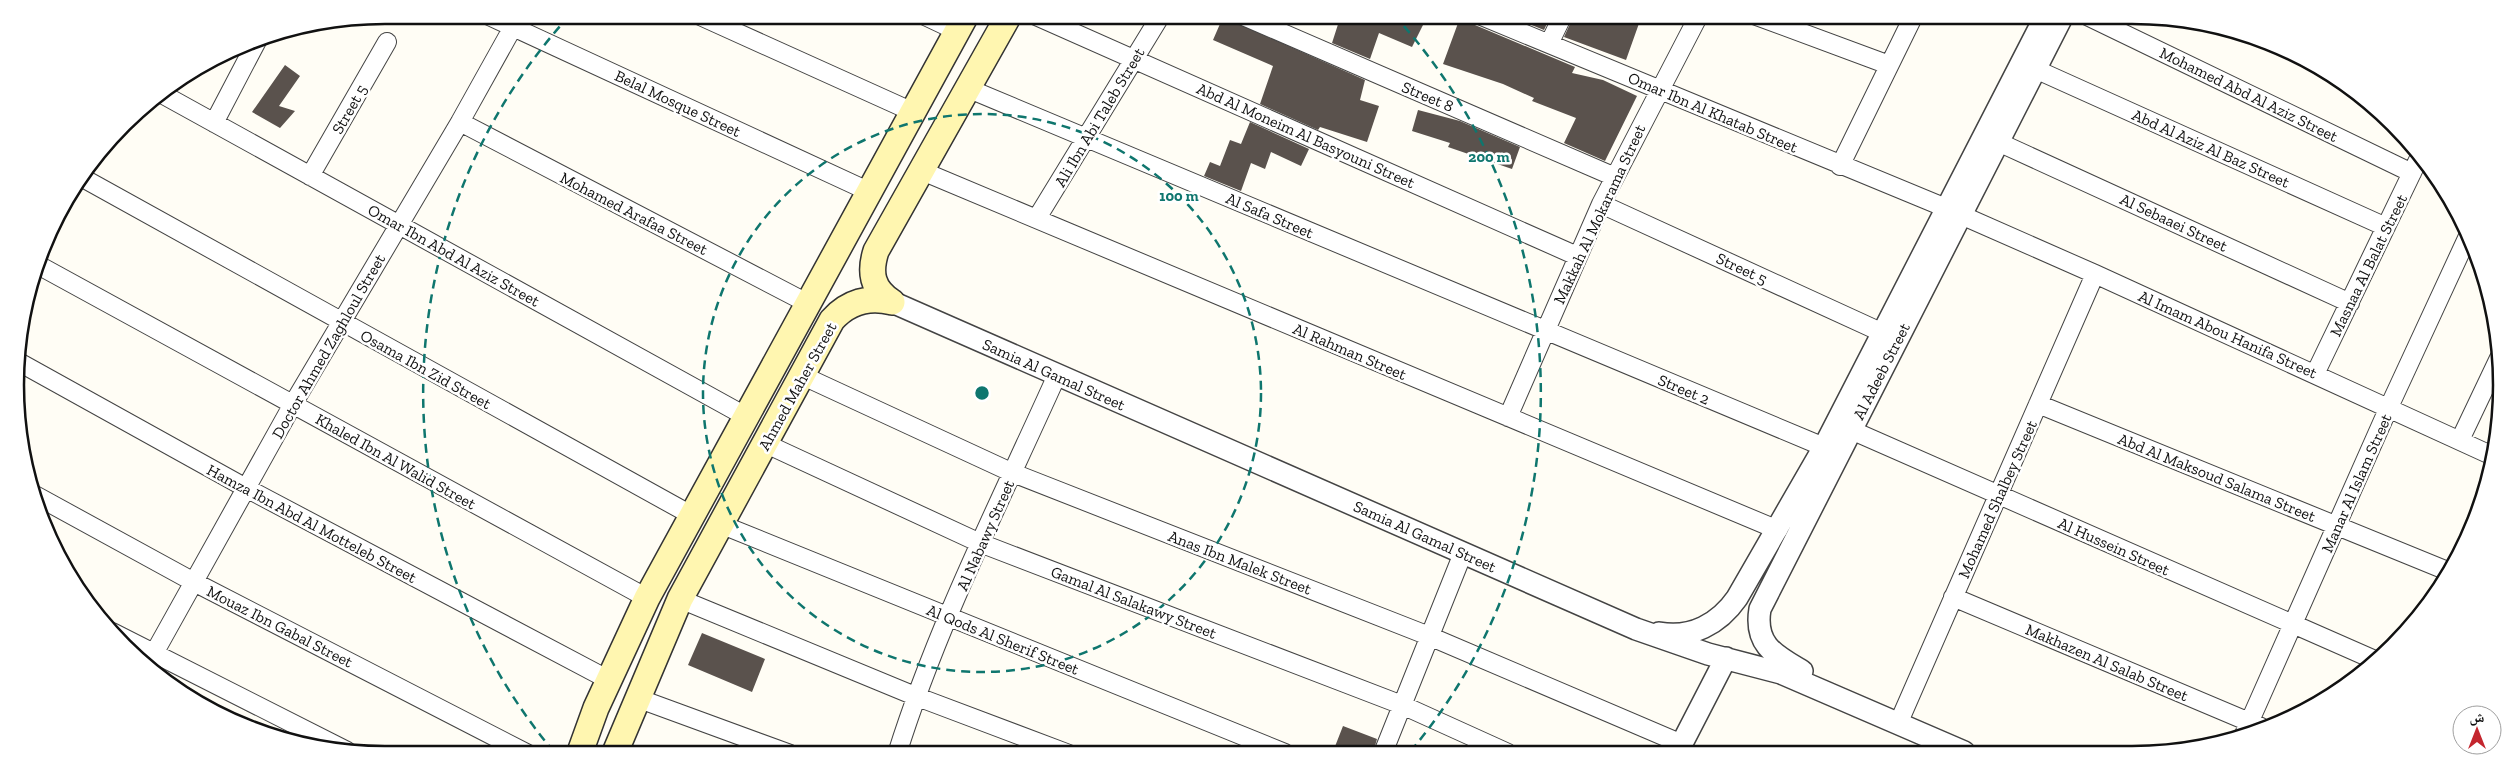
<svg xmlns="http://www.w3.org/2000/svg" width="2517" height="770" font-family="'Zilla Slab','Noto Naskh Arabic',serif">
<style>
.building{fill:#5a524d}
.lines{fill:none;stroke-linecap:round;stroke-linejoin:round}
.minor-casing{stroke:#444;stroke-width:20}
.tertiary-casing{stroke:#444;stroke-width:24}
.secondary-casing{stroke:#333;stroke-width:28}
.minor{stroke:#fff;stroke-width:18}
.tertiary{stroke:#fff;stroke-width:21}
.secondary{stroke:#fff6b0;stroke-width:25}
.ring{fill:none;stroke:#0f766e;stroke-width:2.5;stroke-dasharray:9 6}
.labels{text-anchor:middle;stroke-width:5;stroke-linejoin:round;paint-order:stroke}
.street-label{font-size:16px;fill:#111;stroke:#fff}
.rim{fill:none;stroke:#111;stroke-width:2.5}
.centre{fill:#0f766e;stroke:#fff;stroke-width:2.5}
.ring-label{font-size:15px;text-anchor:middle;font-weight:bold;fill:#0f766e;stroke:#fff;stroke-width:5;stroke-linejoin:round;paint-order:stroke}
</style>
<rect width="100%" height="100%" fill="#fffdf5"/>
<!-- building -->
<path class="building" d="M 1341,15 L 1428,15 L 1412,47 L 1379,33 L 1370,59 L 1332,43 Z
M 1461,15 L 1469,15 L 1470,21 L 1475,25 L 1575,67 L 1572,73 L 1603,80 L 1637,96 L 1605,161 L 1564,143 L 1576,118 L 1532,101 L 1534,98 L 1503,84 L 1443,64 Z
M 1507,15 L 1551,15 L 1544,30 Z
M 1574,15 L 1642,15 L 1626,60 L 1564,37 Z
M 1223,17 L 1365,80 L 1360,100 L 1379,106 L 1367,142 L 1320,127 L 1318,130 L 1260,104 L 1273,66 L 1213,40 Z
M 285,65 L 300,76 L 279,106 L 295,111 L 280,128 L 252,112 Z
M 1418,110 L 1460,121 L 1520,147 L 1512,169 L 1448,147 L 1450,143 L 1412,131 Z
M 1250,122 L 1309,149 L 1301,166 L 1271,152 L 1265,169 L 1251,163 L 1241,191 L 1204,176 L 1210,162 L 1220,166 L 1230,140 L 1241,144 Z
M 702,633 L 765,659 L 752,692 L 688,665 Z
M 1343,726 L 1377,739 L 1373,753 L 1346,753 L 1334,749 Z"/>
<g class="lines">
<defs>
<path id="minor" d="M 487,15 L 870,192
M 698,15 L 913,112
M 923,15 L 957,31
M 1034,15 L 1577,256
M 1241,15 L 1615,177
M 1479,15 L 1946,208
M 1754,15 L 1889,65
M 2085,15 L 2412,173
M 1549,44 L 1563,15
M 2035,69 L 2386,227
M 967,88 L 1824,447
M 162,94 L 747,417
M 460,122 L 809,304
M 214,123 L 258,39
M 1998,142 L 2350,303
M 1840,166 L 1914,15
M 922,171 L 1778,530
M 310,176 L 387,42
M 81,177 L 693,516
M 1601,204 L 1883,333
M 1961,215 L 2095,274 L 2495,457
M 1037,218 L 1161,15
M 40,266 L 647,598
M 17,361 L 246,488 L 609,680
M 2315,374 L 2420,156
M 801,375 L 1013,473 L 1429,636 L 1682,744
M 2038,404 L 2450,572
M 1508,417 L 1601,204 L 1699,15
M 1851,430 L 2377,661
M 2460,440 L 2499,358
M 764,443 L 980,543 L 1402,705 L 1508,753
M 33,494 L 192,581 L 530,755
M 720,524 L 1285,753
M 1953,597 L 2261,727
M 680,599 L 915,696 L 1069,754
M 112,632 L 347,751
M 147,666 L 293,404 L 460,122 L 513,27
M 637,698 L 790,754
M 1898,724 L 2095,274
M 2245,732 L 2389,407 L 2469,234
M 1383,753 L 1463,553
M 897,754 C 938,623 1001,500 1057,375"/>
<path id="tertiary" d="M 892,302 L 1636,629 L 1708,654 L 1781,673 L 1964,752
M 1659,633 C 1691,639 1719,624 1737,598 L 1824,447 L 2046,15
M 1802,671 C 1775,655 1754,645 1760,609 L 2063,15
M 1677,753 L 1726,658"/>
<path id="secondary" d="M 892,302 C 872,289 869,273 876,251 L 1009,15
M 579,755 L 596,708 L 647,598 L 966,15
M 614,755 L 680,599 L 832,320 C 848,302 869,296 892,302"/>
</defs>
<!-- minor casing -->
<use href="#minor" class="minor-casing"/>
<!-- tertiary casing -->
<use href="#tertiary" class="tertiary-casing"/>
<!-- secondary casing -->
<use href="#secondary" class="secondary-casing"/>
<!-- minor -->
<use href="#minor" class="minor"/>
<!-- tertiary -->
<use href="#tertiary" class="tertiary"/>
<!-- secondary -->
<use href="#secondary" class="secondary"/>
</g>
<!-- distance rings -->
<g class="ring">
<circle cx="982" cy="393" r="279"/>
<path d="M554 752A559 559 0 0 1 570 15M1394 15A559 559 0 0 1 1410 752"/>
</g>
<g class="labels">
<!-- street labels -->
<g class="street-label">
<text transform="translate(2249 94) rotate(26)" y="6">Mohamed Abd Al Aziz Street</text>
<text transform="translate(1428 96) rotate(23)" y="6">Street 8</text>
<text transform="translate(678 103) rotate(25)" y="6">Belal Mosque Street</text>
<text transform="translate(349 109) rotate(-60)" y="6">Street 5</text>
<text transform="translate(1713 112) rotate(23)" y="6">Omar Ibn Al Khatab Street</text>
<text transform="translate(1099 117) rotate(-59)" y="6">Ali Ibn Abi Taleb Street</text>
<text transform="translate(1306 135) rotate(24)" y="6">Abd Al Moneim Al Basyouni Street</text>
<text transform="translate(2211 148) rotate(24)" y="6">Abd Al Aziz Al Baz Street</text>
<text transform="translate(634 213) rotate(27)" y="6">Mohamed Arafaa Street</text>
<text transform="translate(1599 214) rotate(-65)" y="6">Makkah Al Mokarama Street</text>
<text transform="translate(1270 215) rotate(23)" y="6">Al Safa Street</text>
<text transform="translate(2174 222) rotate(25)" y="6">Al Sebaaei Street</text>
<text transform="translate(454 255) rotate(29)" y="6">Omar Ibn Abd Al Aziz Street</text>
<text transform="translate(2368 265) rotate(-64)" y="6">Masnaa Al Balat Street</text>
<text transform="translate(1742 268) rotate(25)" y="6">Street 5</text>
<text transform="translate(2228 334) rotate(24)" y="6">Al Imam Abou Hanifa Street</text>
<text transform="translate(328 346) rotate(-60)" y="6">Doctor Ahmed Zaghloul Street</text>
<text transform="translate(1350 351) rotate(23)" y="6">Al Rahman Street</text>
<text transform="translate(426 369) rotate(29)" y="6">Osama Ibn Zid Street</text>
<text transform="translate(1881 371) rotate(-63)" y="6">Al Adeeb Street</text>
<text transform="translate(1054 374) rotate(24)" y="6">Samia Al Gamal Street</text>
<text transform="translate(797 386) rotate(-61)" y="6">Ahmed Maher Street</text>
<text transform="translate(1684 389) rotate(23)" y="6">Street 2</text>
<text transform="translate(396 461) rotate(29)" y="6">Khaled Ibn Al Walid Street</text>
<text transform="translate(2217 477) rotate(22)" y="6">Abd Al Maksoud Salama Street</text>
<text transform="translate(2356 483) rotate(-66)" y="6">Manar Al Islam Street</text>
<text transform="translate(1997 499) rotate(-66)" y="6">Mohamed Shalbey Street</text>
<text transform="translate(312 523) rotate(28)" y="6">Hamza Ibn Abd Al Motteleb Street</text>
<text transform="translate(985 535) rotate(-66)" y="6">Al Nabawy Street</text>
<text transform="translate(1425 536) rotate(24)" y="6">Samia Al Gamal Street</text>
<text transform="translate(2114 546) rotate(24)" y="6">Al Hussein Street</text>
<text transform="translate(1240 562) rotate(21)" y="6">Anas Ibn Malek Street</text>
<text transform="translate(1134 602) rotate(21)" y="6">Gamal Al Salakawy Street</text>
<text transform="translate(280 626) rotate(27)" y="6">Mouaz Ibn Gabal Street</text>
<text transform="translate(1003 639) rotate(22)" y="6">Al Qods Al Sherif Street</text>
<text transform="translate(2107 662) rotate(23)" y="6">Makhazen Al Salab Street</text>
</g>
</g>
<!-- crop -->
<path d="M0 0H2517V770H0ZM385 24H2132A361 361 0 0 1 2493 385V385A361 361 0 0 1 2132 746H385A361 361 0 0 1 24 385V385A361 361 0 0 1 385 24Z" fill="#fff" fill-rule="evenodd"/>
<path class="rim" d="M385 24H2132A361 361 0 0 1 2493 385V385A361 361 0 0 1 2132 746H385A361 361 0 0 1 24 385V385A361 361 0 0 1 385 24Z"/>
<circle cx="982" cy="393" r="8" class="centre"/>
<g class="ring-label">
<text x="1489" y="162">200 m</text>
<text x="1179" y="201">100 m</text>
</g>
<!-- north arrow -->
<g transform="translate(2477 730)"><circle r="24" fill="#ffffff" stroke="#a0a0a0"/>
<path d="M0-4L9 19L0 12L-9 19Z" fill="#c4262e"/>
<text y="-8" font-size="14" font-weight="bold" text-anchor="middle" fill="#111111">ش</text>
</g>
</svg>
